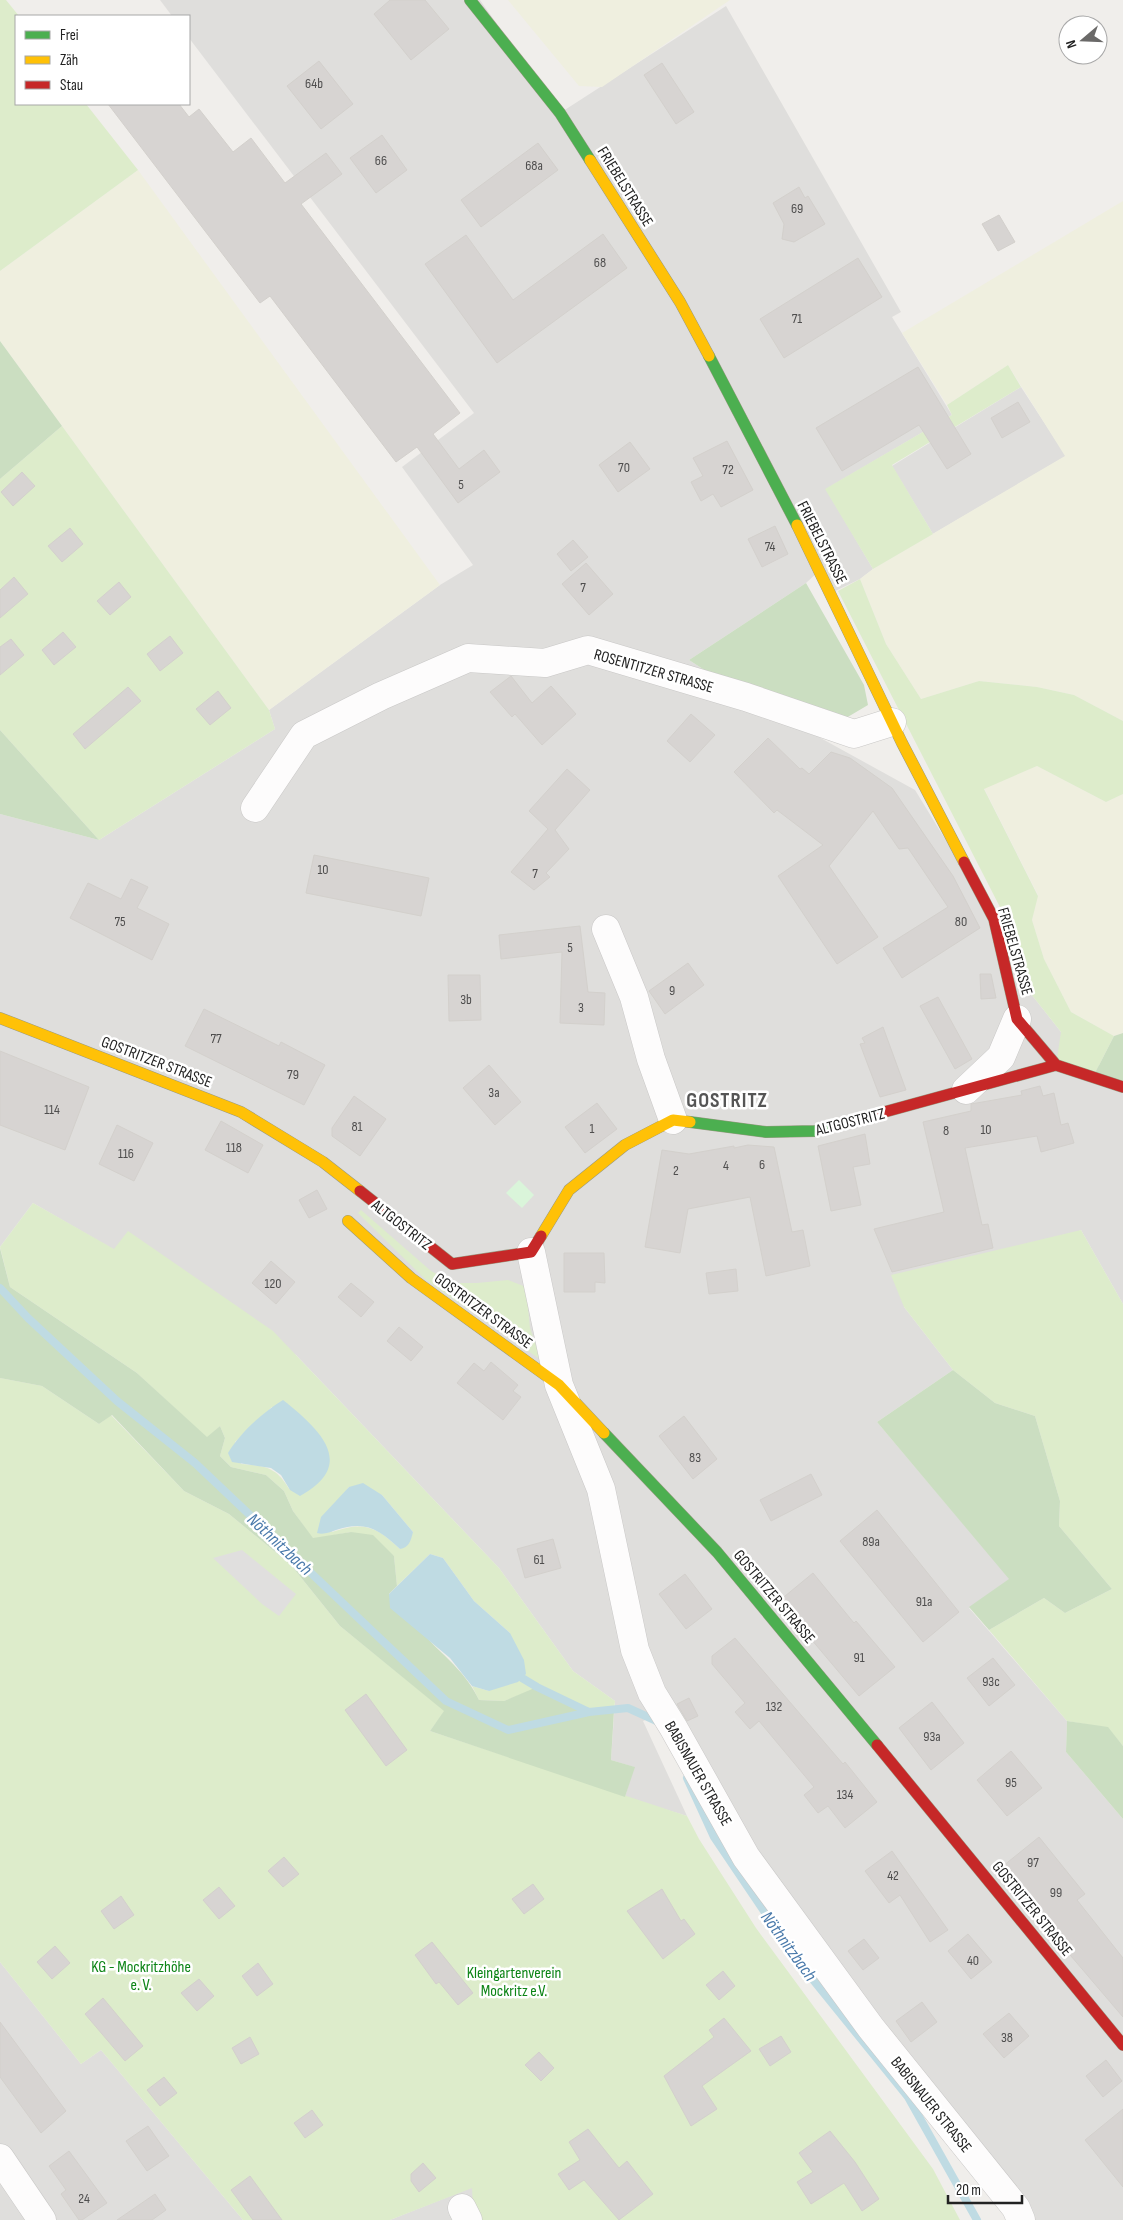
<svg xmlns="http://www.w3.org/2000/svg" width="1123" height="2220" font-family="'Sofia Sans Condensed',sans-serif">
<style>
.residential{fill:#dfdedc}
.farmland{fill:#efefdf}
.grass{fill:#ddeccb;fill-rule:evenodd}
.forest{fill:#cbdec1}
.park{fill:#daf5da}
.parking{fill:#e0dfde}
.water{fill:#bfdbe3}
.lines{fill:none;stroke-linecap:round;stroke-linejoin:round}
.stream{stroke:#bfdbe3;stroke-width:8}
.building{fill:#d7d4d2;stroke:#d3d0cc}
.street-casing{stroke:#c9c8c7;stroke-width:29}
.fast-casing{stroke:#999a82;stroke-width:12}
.slow-casing{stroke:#999a82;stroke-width:12}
.jam-casing{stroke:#999a82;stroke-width:12}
.street{stroke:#fdfcfc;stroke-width:28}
.fast{stroke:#4caf50;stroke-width:11}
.slow{stroke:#ffc107;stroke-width:11}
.jam{stroke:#c62828;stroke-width:11}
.labels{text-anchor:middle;stroke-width:5;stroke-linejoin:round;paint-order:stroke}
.number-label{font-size:14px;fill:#4f4e4e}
.street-label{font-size:16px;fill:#222;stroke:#fff}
.park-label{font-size:16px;fill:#0c8416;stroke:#fff}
.water-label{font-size:18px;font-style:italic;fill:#4a7aab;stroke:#fff}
.district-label{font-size:21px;font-weight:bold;letter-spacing:1px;fill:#555;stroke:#fff}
</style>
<rect width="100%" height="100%" fill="#f0eeeb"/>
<!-- residential -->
<path class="residential" d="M 160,0 L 480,0 L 560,113 L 726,6 L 901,312 L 892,317 L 952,415 L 826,489 L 873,569 L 860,579 L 831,593 L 819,571 L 806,583 L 689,660 L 746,697 L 915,790 L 994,919 L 1024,985 L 1061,1032 L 1123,1087 L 1123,1304 L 1081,1230 L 904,1307 L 953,1370 L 877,1422 L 1010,1579 L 969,1608 L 1067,1721 L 1066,1752 L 1123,1819 L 1123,2220 L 1029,2220 L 822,1958 L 670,1709 L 643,1721 L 687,1816 L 625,1797 L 634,1767 L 611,1760 L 615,1701 L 573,1671 L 499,1568 L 296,1355 L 33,1203 L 0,1247 L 0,814 L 99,840 L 275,729 L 269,710 L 440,585 L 473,565 L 402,467 L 474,413 L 189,38 L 189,16 L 172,16 Z
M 1021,387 L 1066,456 L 933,534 L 892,466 Z
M 0,1962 L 81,2064 L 101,2050 L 243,2220 L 0,2220 Z
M 473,2187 L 473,2206 L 478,2220 L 390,2220 Z"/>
<!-- farmland -->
<path class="farmland" d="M 508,0 L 730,0 L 602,87 L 579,86 Z
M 138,170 L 440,585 L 269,710 L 0,341 L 0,271 Z
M 1123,201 L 1123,721 L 1074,695 L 1037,687 L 979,681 L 921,699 L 886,644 L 860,579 L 873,569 L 1065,456 L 1008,365 L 947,405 L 902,333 Z
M 1037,766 L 1106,802 L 1123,794 L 1123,1033 L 1114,1036 L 1071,1012 L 1044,959 L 1032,920 L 1038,895 L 984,788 Z"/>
<!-- grass -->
<path class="grass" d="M 0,0 L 6,0 L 19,16 L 16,16 L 16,104 L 86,104 L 138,170 L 0,271 Z
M 1008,365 L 1021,387 L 892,465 L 933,534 L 873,569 L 825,489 L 952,415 L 947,405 Z
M 62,426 L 269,710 L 275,729 L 99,840 L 0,730 L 0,479 Z
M 860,579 L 886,644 L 921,699 L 979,681 L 1037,687 L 1074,695 L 1123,721 L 1123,794 L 1106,802 L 1037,766 L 984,789 L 1038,896 L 1032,920 L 1044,959 L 1071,1012 L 1114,1036 L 1093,1077 L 1056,1065 L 1061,1032 L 1024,985 L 1003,913 L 838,591 Z
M 33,1203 L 114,1249 L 128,1231 L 273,1331 L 499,1568 L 573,1671 L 615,1701 L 614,1711 L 590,1708 L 568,1702 L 537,1688 L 504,1701 L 479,1700 L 472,1686 L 489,1691 L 510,1633 L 474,1601 L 443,1558 L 430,1554 L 397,1586 L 394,1556 L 351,1532 L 313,1539 L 293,1511 L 284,1491 L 266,1475 L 231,1467 L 220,1456 L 225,1438 L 220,1426 L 207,1438 L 137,1373 L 10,1287 L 0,1247 ZM 272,1407 L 290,1490 C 276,1467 267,1466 241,1464 L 235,1442 ZM 349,1487 L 382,1495 L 413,1532 L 400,1549 C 376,1526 364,1521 332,1532 L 338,1501 Z
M 361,1210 L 431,1271 L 454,1283 L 477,1283 L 508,1280 L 526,1287 L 530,1328 L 541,1360 L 426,1280 L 358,1213 Z
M 1081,1230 L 1123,1304 L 1123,1746 L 1108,1728 L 1067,1721 L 989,1630 L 1044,1598 L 1065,1613 L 1112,1589 L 1059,1526 L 1060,1501 L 1035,1416 L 995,1403 L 953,1370 L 904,1307 L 891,1275 Z
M 0,1378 L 42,1386 L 99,1424 L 111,1415 L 184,1491 L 229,1514 L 291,1565 L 340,1626 L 445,1711 L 430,1731 L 687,1816 L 699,1839 L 756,1928 L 933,2169 L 960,2220 L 479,2220 L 473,2206 L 472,2188 L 390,2220 L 243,2220 L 101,2050 L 81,2064 L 0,1962 Z"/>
<!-- forest -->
<path class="forest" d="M 0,341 L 62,426 L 0,479 Z
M 806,583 L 864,685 L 868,705 L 846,718 L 746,697 L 689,660 Z
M 0,730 L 99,840 L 0,814 Z
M 1123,1033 L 1123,1087 L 1093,1077 L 1114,1036 Z
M 0,1248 L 10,1287 L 137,1373 L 207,1437 L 220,1426 L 225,1438 L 220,1456 L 231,1467 L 266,1475 L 284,1491 L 293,1511 L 313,1538 L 351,1532 L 373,1535 L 394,1556 L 397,1586 L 389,1594 C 403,1610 416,1626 430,1641 C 449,1661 466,1673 479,1700 L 504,1701 L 537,1687 L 568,1702 L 590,1708 L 614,1711 L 611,1760 L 635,1767 L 625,1797 L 430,1731 L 444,1711 L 340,1626 L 291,1565 L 229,1514 L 184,1491 L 112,1415 L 99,1424 L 42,1386 L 0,1378 Z
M 953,1370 L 995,1403 L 1035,1416 L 1060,1501 L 1059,1526 L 1112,1589 L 1065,1613 L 1044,1598 L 989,1630 L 969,1607 L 1009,1579 L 877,1422 Z
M 1067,1721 L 1108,1727 L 1123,1746 L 1123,1819 L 1066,1752 Z"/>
<!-- park -->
<path class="park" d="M 519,1180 L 534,1195 L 522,1208 L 506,1193 Z"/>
<!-- parking -->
<path class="parking" d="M 242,1550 L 296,1594 L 279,1616 L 262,1604 L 213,1558 Z"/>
<!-- water -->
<path class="water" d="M 283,1400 C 318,1428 359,1464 300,1496 L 290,1490 L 281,1475 L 271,1468 L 232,1462 L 228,1453 C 241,1432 262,1413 283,1400 Z
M 363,1483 L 382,1495 L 413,1532 C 411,1540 409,1548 400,1549 C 379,1529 365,1520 336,1530 C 330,1532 324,1535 317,1533 L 321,1517 L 349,1487 Z
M 430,1554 L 443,1558 L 474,1601 L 510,1633 L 524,1660 L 526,1674 L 518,1682 L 489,1691 L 472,1686 L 450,1658 L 390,1608 L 389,1594 Z"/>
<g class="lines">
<!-- stream -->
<path class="stream" d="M 0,1288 L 28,1318 L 117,1401 L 195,1463 L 446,1701 L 508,1730 L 589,1712
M 522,1678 L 537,1687 L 589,1712 L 628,1708 L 661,1723
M 687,1778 L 714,1837 L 797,1960 L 908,2097 L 977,2220"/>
</g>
<!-- building -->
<path class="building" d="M 390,0 L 425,0 L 449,29 L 411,60 L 374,14 Z
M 319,61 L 353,104 L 321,129 L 287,86 Z
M 662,63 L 694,112 L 676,124 L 644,75 Z
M 108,104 L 179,104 L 189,117 L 199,109 L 233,152 L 251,138 L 285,183 L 326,153 L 342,174 L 301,204 L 460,413 L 433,434 L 459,469 L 484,450 L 500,472 L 458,503 L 417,447 L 396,462 L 270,296 L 260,303 Z
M 382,135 L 407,170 L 376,193 L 350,158 Z
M 538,143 L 558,170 L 481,227 L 461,200 Z
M 799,187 L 805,198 L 808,196 L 825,224 L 794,242 L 782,239 L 784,224 L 773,203 Z
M 999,215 L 1015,242 L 998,251 L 982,224 Z
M 603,234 L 627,268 L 497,363 L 425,264 L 466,235 L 513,300 Z
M 858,258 L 882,297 L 784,358 L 760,319 Z
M 918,367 L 971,454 L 947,469 L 919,425 L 842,471 L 816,428 Z
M 1018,402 L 1030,422 L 1002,438 L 991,418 Z
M 727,441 L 753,490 L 721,507 L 713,494 L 701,501 L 691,482 L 703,476 L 693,458 Z
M 630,442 L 650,469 L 618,492 L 599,465 Z
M 22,472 L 35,486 L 13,506 L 1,492 Z
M 775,526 L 788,554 L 762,567 L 748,539 Z
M 70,528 L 83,544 L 62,562 L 48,546 Z
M 573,540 L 588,557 L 571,571 L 557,554 Z
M 586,563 L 613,594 L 589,615 L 562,584 Z
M 14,577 L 28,594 L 0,618 L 0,590 Z
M 119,582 L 131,597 L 110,615 L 97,601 Z
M 63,632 L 76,647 L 54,665 L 42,650 Z
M 170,636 L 183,653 L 160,671 L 147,654 Z
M 11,639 L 24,655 L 0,675 L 0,647 Z
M 511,676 L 532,703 L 551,686 L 576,714 L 542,745 L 515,714 L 512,717 L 490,692 Z
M 128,687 L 141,701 L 85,749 L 73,734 Z
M 218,691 L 231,708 L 210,725 L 196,709 Z
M 691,714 L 715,735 L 690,762 L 667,741 Z
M 768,738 L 800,769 L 802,768 L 809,774 L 831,752 L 850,758 L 892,788 L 953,876 L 980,928 L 902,978 L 883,948 L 948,907 L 908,848 L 899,849 L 873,811 L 829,866 L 878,937 L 837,964 L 778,876 L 823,845 L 777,810 L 774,813 L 734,772 Z
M 567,769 L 590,790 L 555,830 L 569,849 L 546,873 L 550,877 L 534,890 L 511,872 L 548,829 L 529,811 Z
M 314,855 L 429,878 L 421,916 L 306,893 Z
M 131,879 L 148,887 L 137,908 L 169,924 L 152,960 L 70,918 L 88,883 L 121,899 Z
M 580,926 L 588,992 L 605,993 L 604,1025 L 560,1023 L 562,952 L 501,959 L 499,935 Z
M 688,963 L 704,985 L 665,1014 L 649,991 Z
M 980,974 L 991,974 L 996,998 L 981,999 Z
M 448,975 L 480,975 L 481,1020 L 449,1021 Z
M 938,997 L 972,1059 L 955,1069 L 920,1006 Z
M 204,1009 L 279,1046 L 281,1042 L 325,1065 L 304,1105 L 185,1046 Z
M 883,1027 L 906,1090 L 880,1097 L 860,1044 L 865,1043 L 862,1038 Z
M 0,1051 L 89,1087 L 65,1150 L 0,1125 Z
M 489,1065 L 521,1102 L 495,1125 L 463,1088 Z
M 1040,1086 L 1043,1096 L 1054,1093 L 1061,1125 L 1068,1123 L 1074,1143 L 1041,1152 L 1037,1136 L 965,1148 L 982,1225 L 988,1224 L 993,1248 L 892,1272 L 874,1229 L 944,1212 L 923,1122 L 971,1111 L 971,1104 L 1022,1095 L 1021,1091 Z
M 354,1096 L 386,1119 L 360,1156 L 332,1136 L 332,1128 Z
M 597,1103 L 617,1129 L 585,1153 L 565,1127 Z
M 221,1121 L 263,1145 L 248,1173 L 205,1150 Z
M 117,1125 L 153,1143 L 134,1181 L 99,1164 Z
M 865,1134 L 870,1164 L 853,1167 L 861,1205 L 831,1211 L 818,1146 Z
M 748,1145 L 774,1147 L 792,1232 L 803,1230 L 810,1266 L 766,1276 L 750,1197 L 688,1209 L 680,1253 L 645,1247 L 662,1150 L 689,1154 L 734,1146 L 734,1148 Z
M 317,1190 L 327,1209 L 309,1218 L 299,1200 Z
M 564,1253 L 604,1253 L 605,1283 L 595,1282 L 595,1292 L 564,1292 Z
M 271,1261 L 295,1282 L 276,1304 L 252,1283 Z
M 736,1269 L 738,1291 L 709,1294 L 706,1273 Z
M 351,1283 L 374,1302 L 361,1317 L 338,1297 Z
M 399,1327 L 423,1347 L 411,1361 L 387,1341 Z
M 491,1362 L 518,1385 L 513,1391 L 521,1397 L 503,1420 L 457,1383 L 474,1363 L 484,1371 Z
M 684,1416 L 717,1459 L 693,1479 L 659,1436 Z
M 811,1474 L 822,1495 L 771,1521 L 760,1500 Z
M 877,1510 L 959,1612 L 923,1642 L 840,1541 Z
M 553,1539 L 561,1568 L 525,1578 L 517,1549 Z
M 813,1573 L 854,1623 L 856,1621 L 895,1667 L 859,1696 L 779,1601 Z
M 685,1574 L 712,1609 L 686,1629 L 659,1594 Z
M 735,1638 L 843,1764 L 845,1762 L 877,1802 L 845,1828 L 828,1806 L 818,1813 L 804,1795 L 814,1787 L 759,1721 L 750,1729 L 735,1712 L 745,1703 L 712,1664 L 712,1656 Z
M 993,1658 L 1015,1685 L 989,1706 L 967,1678 Z
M 366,1694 L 407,1750 L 386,1766 L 345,1710 Z
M 689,1698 L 698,1716 L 687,1721 L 677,1704 Z
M 932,1702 L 964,1743 L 931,1770 L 899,1728 Z
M 1011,1751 L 1042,1788 L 1007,1816 L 977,1780 Z
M 1039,1837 L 1085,1894 L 1077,1900 L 1123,1958 L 1123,2017 L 1059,1942 L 1062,1939 L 1003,1866 Z
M 892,1851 L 948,1930 L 930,1942 L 900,1895 L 889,1903 L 865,1871 Z
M 284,1857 L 299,1874 L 283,1887 L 268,1871 Z
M 533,1884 L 544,1899 L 524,1914 L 512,1899 Z
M 219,1887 L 235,1906 L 219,1919 L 203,1900 Z
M 662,1889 L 681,1921 L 684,1919 L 695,1934 L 663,1959 L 627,1911 Z
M 121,1896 L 134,1915 L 114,1929 L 101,1911 Z
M 968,1934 L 992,1962 L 971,1979 L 948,1951 Z
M 864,1939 L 879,1958 L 863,1970 L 848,1951 Z
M 432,1942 L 473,1993 L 458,2005 L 439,1982 L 436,1984 L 415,1955 Z
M 55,1946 L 70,1963 L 52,1979 L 37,1962 Z
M 258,1963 L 273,1984 L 257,1996 L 242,1976 Z
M 723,1971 L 735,1986 L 719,2000 L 706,1985 Z
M 199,1979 L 214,1996 L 197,2011 L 181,1993 Z
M 103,1998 L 143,2046 L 125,2061 L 85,2014 Z
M 922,2002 L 937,2022 L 911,2042 L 896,2021 Z
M 1009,2013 L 1029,2036 L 1004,2058 L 983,2034 Z
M 724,2018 L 751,2051 L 702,2086 L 717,2109 L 691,2126 L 664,2076 L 714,2037 L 709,2030 Z
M 0,2022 L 66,2111 L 41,2133 L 0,2077 Z
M 781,2036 L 791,2052 L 770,2066 L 759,2049 Z
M 250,2037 L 259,2054 L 241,2064 L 232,2048 Z
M 539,2052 L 554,2068 L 541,2081 L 525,2065 Z
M 1106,2060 L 1122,2081 L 1103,2097 L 1086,2076 Z
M 164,2077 L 177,2093 L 160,2106 L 147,2090 Z
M 1123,2109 L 1123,2187 L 1085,2140 Z
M 312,2110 L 323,2125 L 305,2138 L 294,2123 Z
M 148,2126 L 169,2156 L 147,2171 L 126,2141 Z
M 588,2129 L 619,2168 L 627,2161 L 653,2194 L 619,2220 L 584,2180 L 569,2190 L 558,2174 L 580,2160 L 569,2142 Z
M 830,2131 L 855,2162 L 879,2199 L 862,2211 L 844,2183 L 811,2204 L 797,2182 L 813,2172 L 799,2153 Z
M 69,2151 L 107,2203 L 82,2220 L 79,2220 L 61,2194 L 66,2190 L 49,2166 Z
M 423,2163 L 436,2178 L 419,2192 L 411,2181 L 411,2174 Z
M 250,2176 L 282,2220 L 253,2220 L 231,2190 Z
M 155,2194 L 166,2210 L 152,2220 L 117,2220 Z"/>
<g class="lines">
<defs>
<path id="street" d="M 255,808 L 304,735 L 381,696 L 468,658 L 545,663 L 588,650 L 746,697 L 854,734 L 892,722
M 606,929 L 634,997 L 651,1059 L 673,1120
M 966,1090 L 1001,1057 L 1017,1019
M 531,1252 L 559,1385 L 601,1489 L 635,1650 L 652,1693 L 673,1727 L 746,1857 L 871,2028 L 1016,2208 L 1021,2220
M 0,2158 L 42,2220
M 462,2208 L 468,2220"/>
<path id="fast" d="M 470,0 L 560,113 L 590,160
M 709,356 L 797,525
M 690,1122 L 766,1132 L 815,1131 L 877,1114
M 604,1433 L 717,1552 L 877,1745"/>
<path id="slow" d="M 590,160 L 680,302 L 709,356
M 797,525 L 902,743 L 964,862
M 0,1018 L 241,1112 L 323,1162 L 360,1191
M 348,1221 L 411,1278 L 559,1385 L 604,1433
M 541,1236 L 569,1190 L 625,1145 L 673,1120 L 690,1122"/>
<path id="jam" d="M 964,862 L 994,919 L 1017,1019 L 1056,1065 L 1123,1087
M 877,1114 L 1056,1065
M 360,1191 L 452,1264 L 531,1252 L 541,1236
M 877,1745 L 1123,2045"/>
</defs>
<!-- street casing -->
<use href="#street" class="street-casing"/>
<!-- fast casing -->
<use href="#fast" class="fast-casing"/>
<!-- slow casing -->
<use href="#slow" class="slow-casing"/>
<!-- jam casing -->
<use href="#jam" class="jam-casing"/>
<!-- street -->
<use href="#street" class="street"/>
<!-- fast -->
<use href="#fast" class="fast"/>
<!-- slow -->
<use href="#slow" class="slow"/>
<!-- jam -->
<use href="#jam" class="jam"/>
</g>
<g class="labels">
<!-- number labels -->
<g class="number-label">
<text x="314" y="88">64b</text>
<text x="381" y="165">66</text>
<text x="534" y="170">68a</text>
<text x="797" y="213">69</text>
<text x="600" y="267">68</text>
<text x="797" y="323">71</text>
<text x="624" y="472">70</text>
<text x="728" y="474">72</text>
<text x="461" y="489">5</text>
<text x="770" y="551">74</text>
<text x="583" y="592">7</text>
<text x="323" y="874">10</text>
<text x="535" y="878">7</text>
<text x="120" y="926">75</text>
<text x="961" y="926">80</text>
<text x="570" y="952">5</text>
<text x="672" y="995">9</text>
<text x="466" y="1004">3b</text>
<text x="581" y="1012">3</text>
<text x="216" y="1043">77</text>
<text x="293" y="1079">79</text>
<text x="494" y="1097">3a</text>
<text x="52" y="1114">114</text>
<text x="357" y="1131">81</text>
<text x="592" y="1133">1</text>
<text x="986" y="1134">10</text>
<text x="946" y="1135">8</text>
<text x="234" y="1152">118</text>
<text x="126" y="1158">116</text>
<text x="762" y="1169">6</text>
<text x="726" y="1170">4</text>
<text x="676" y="1175">2</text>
<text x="273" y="1288">120</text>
<text x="695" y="1462">83</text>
<text x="871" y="1546">89a</text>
<text x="539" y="1564">61</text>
<text x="924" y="1606">91a</text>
<text x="859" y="1662">91</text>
<text x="991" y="1686">93c</text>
<text x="774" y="1711">132</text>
<text x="932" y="1741">93a</text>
<text x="1011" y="1787">95</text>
<text x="845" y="1799">134</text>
<text x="1033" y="1867">97</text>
<text x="893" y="1880">42</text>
<text x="1056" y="1897">99</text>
<text x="973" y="1965">40</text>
<text x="1007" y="2042">38</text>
<text x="84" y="2203">24</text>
</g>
<!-- street labels -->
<g class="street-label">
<text transform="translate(626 186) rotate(58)" y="6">FRIEBELSTRASSE</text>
<text transform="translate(823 542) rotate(63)" y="6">FRIEBELSTRASSE</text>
<text transform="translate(654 670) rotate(16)" y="6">ROSENTITZER STRASSE</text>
<text transform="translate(1016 951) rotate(74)" y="6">FRIEBELSTRASSE</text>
<text transform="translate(157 1061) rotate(21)" y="6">GOSTRITZER STRASSE</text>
<text transform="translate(850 1121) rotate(-14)" y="6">ALTGOSTRITZ</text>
<text transform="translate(402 1224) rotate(38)" y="6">ALTGOSTRITZ</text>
<text transform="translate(484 1310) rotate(36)" y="6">GOSTRITZER STRASSE</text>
<text transform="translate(775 1596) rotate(50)" y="6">GOSTRITZER STRASSE</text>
<text transform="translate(699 1773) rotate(60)" y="6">BABISNAUER STRASSE</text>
<text transform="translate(1033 1908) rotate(51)" y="6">GOSTRITZER STRASSE</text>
<text transform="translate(932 2104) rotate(51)" y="6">BABISNAUER STRASSE</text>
</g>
<!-- park labels -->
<g class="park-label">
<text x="141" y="1972">KG - Mockritzhöhe<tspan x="141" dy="18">e. V.</tspan></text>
<text x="514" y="1978">Kleingartenverein<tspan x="514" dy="18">Mockritz e.V.</tspan></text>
</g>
<!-- water labels -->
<g class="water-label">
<text transform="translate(280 1544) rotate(43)" y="6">Nöthnitzbach</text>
<text transform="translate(789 1946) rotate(54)" y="6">Nöthnitzbach</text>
</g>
<!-- district labels -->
<g class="district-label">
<text x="727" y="1107">GOSTRITZ</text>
</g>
</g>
<!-- legend -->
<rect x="15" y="15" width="175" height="90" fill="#ffffff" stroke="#a7a7a7"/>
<rect x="25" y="31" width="25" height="8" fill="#4caf50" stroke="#a7a7a7"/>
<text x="60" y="40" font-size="15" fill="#222222">Frei</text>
<rect x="25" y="56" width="25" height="8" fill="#ffc107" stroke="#a7a7a7"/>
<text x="60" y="65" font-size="15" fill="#222222">Zäh</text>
<rect x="25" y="81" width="25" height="8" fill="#c62828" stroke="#a7a7a7"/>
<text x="60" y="90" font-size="15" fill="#222222">Stau</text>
<!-- north arrow -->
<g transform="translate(1083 40) rotate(251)"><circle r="24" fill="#ffffff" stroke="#a7a7a7"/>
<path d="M0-4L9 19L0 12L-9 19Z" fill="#6a6968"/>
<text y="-8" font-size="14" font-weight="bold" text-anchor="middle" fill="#222222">N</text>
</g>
<!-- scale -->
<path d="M948 2195v8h74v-8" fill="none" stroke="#222222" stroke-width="2.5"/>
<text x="956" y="2195" font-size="15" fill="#222222" stroke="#ffffff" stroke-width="4" paint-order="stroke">20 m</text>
</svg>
